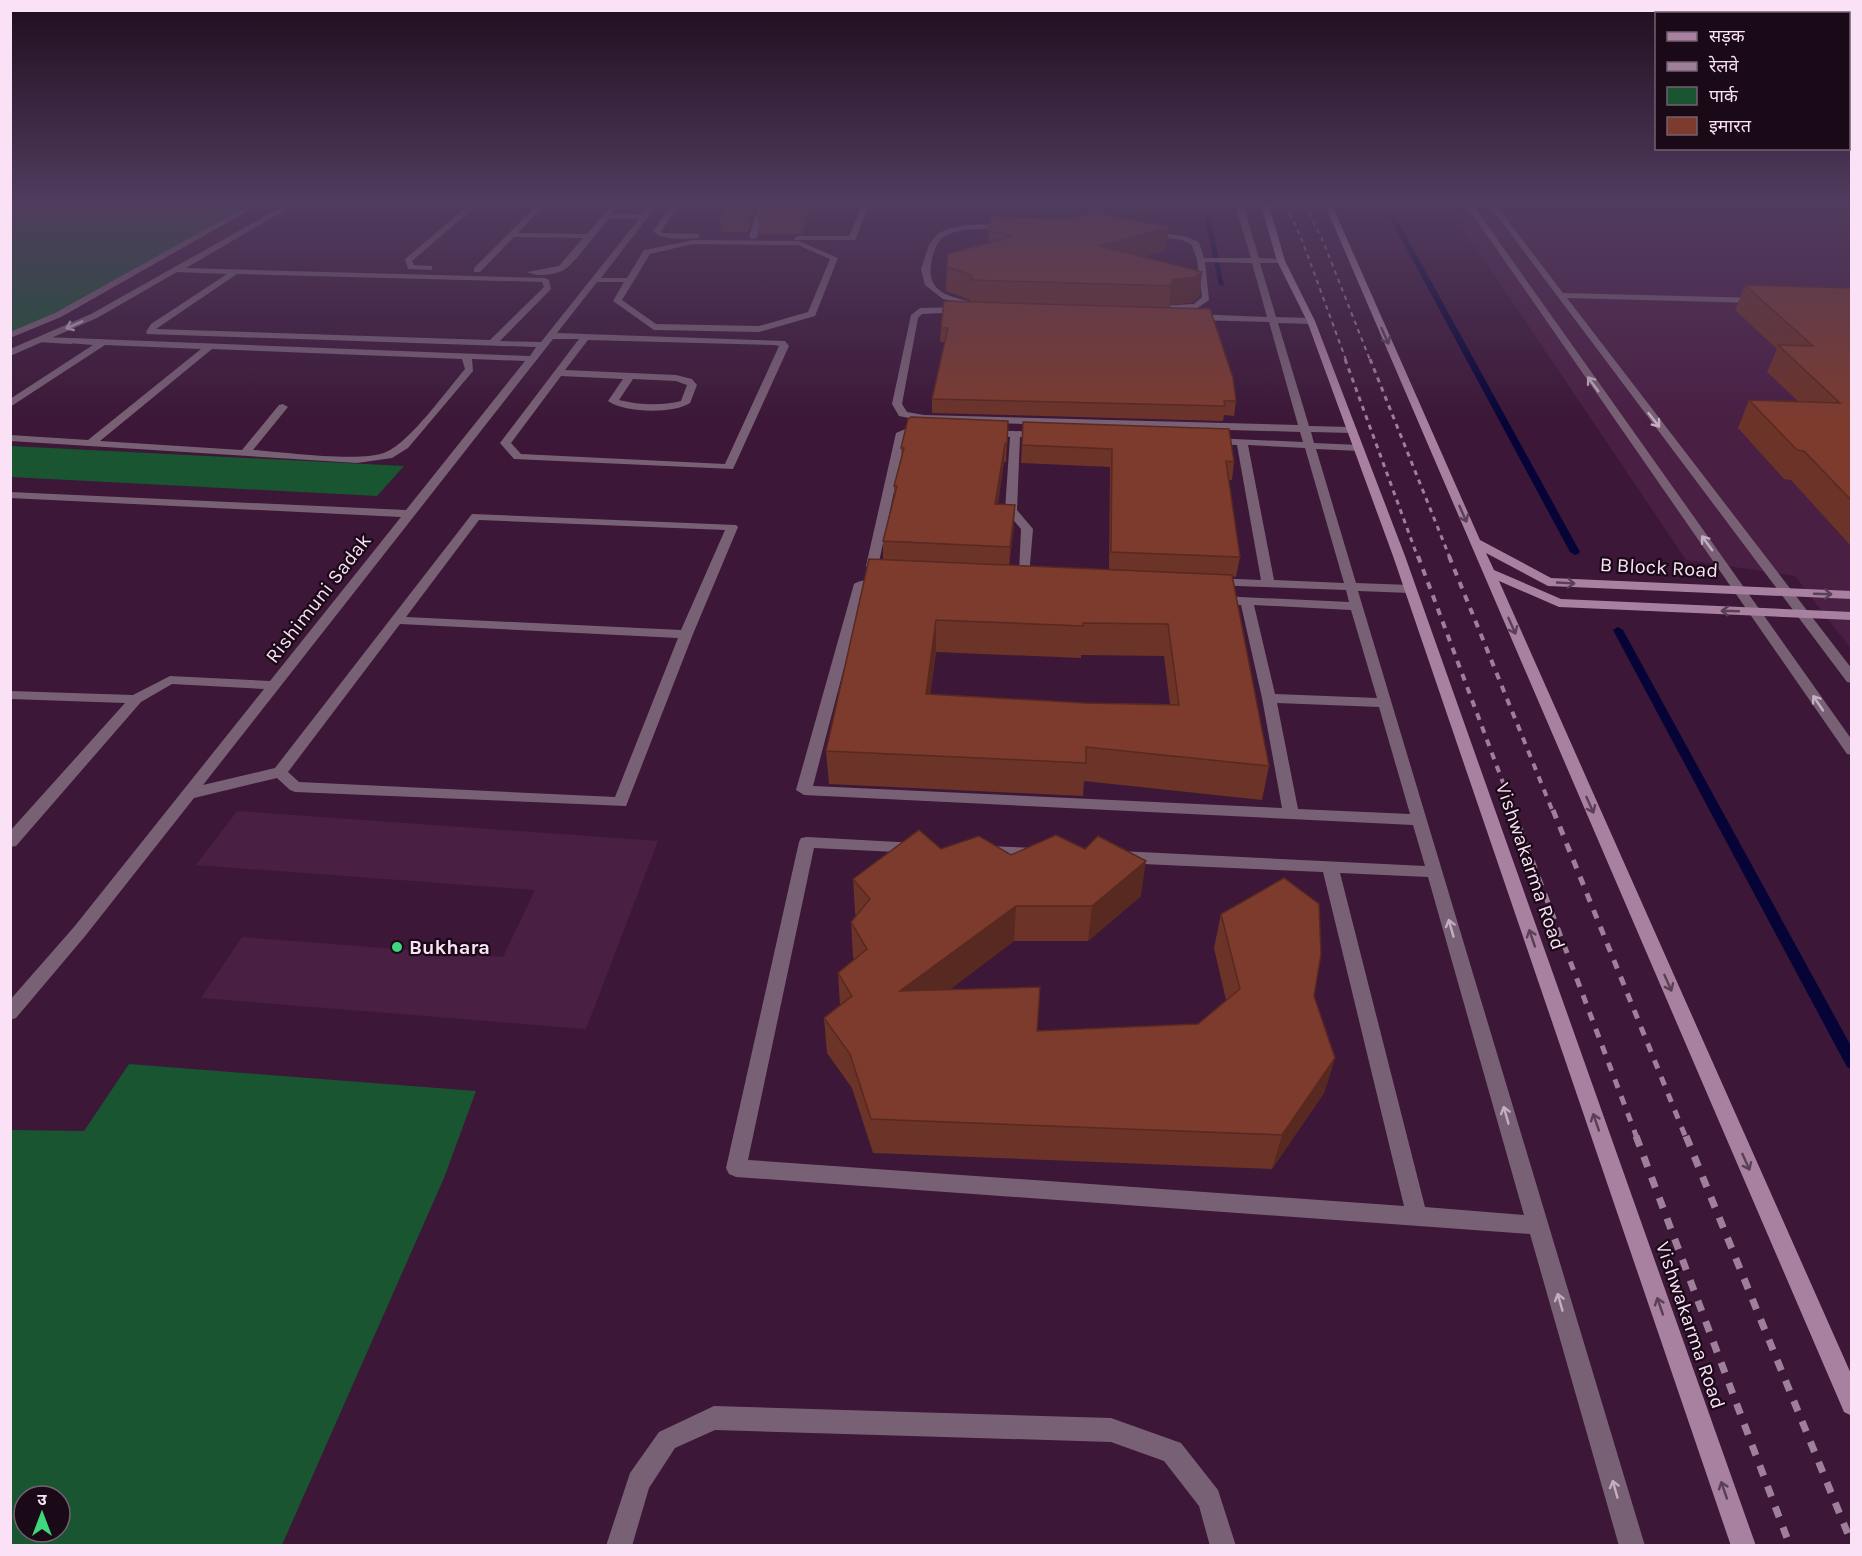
<svg xmlns="http://www.w3.org/2000/svg" width="1862" height="1556" font-family="Karla,'Noto Sans Devanagari',sans-serif">
<style>
.built{fill:#4a1f44}
.green{fill:#185530;fill-rule:evenodd}
.lines{fill:none;stroke-linecap:round;stroke-linejoin:round}
.stream{fill:#060437;fill-rule:evenodd}
.lane{fill:#796175;fill-rule:evenodd}
.street{fill:#796175;fill-rule:evenodd}
.secondary{fill:#a881a1;fill-rule:evenodd}
.rail-far4{stroke:#9f809a;stroke-width:2;stroke-dasharray:4.5 4.5;stroke-linecap:butt}
.rail-far3{stroke:#9f809a;stroke-width:3;stroke-dasharray:5 5;stroke-linecap:butt}
.rail-far2{stroke:#9f809a;stroke-width:4;stroke-dasharray:7 7;stroke-linecap:butt}
.rail-far1{stroke:#9f809a;stroke-width:5;stroke-dasharray:9 9;stroke-linecap:butt}
.rail{stroke:#9f809a;stroke-width:7;stroke-dasharray:11 11;stroke-linecap:butt}
.wall{fill:#6c3328;fill-rule:evenodd}
.shaded-wall{fill:#582920}
.building{fill:#7d3b2e;stroke:#582920;stroke-width:1.5;fill-rule:evenodd}
.oneway{stroke:#c6aec2}
.oneway2{stroke:#5a4055}
.poi-dot{fill:#3fd77d;stroke:#1a0a17;stroke-width:2}
.labels{text-anchor:middle;stroke-width:4.5;stroke-linejoin:round;paint-order:stroke}
.street-label{font-size:20px;fill:#fae1f5;stroke:#1a0a17}
.poi-label{font-size:20px;font-weight:bold;fill:#fae1f5;stroke:#1a0a17;text-anchor:start}
</style>
<rect width="100%" height="100%" fill="#3c1737"/>
<!-- built -->
<path class="built" d="M 1447,205 L 1851,205 L 1851,649 L 1795,576 L 1686,560 Z
M 237,811 L 658,841 L 586,1029 L 201,998 L 242,937 L 503,957 L 535,890 L 196,865 Z"/>
<!-- green -->
<path class="green" d="M 11,205 L 255,205 L 155,262 L 11,335 Z
M 11,446 L 404,466 L 377,496 L 11,477 Z
M 129,1064 L 476,1091 L 444,1178 L 282,1545 L 11,1545 L 11,1130 L 84,1131 ZM 24,1496 L 60,1496 L 60,1532 L 24,1532 Z"/>
<g class="lines">
<!-- stream -->
<path class="stream" d="M 1202,205 L 1208,205 L 1224,286 L 1219,285 Z
M 1383,205 L 1389,205 L 1580,552 L 1578,554 L 1575,555 L 1570,552 Z
M 1618,627 L 1623,630 L 1852,1048 L 1852,1069 L 1847,1067 L 1613,630 Z"/>
<!-- lane -->
<path class="lane" d="M 1466,205 L 1473,205 L 1852,740 L 1852,755 L 1847,754 Z
M 1489,205 L 1496,205 L 1563,293 L 1762,298 L 1762,302 L 1759,303 L 1567,298 L 1852,669 L 1852,683 L 1847,682 Z
M 40,337 L 71,338 L 76,341 L 71,344 L 37,342 L 35,340 Z"/>
<!-- street -->
<path class="street" d="M 249,205 L 258,205 L 61,317 L 10,338 L 10,332 L 55,313 Z
M 285,205 L 294,205 L 186,268 L 545,278 L 549,280 L 551,289 L 500,341 L 541,342 L 639,219 L 609,218 C 599,230 575,263 564,270 C 555,275 535,277 527,272 L 559,266 L 583,238 L 514,237 L 480,272 L 474,272 L 474,268 L 537,205 L 544,205 L 518,233 L 587,234 L 612,205 L 619,205 L 612,214 L 642,215 L 650,205 L 657,205 L 601,278 L 627,278 L 644,250 L 693,240 L 799,241 L 838,258 L 815,316 L 759,332 L 654,330 L 613,301 L 624,282 L 597,282 L 557,333 L 785,341 L 789,346 L 733,469 L 514,459 L 500,443 L 579,339 L 553,339 L 203,785 L 275,768 L 472,514 L 736,525 L 738,527 L 693,634 L 626,806 L 295,792 L 290,790 L 277,778 L 194,798 L 86,935 L 16,1018 L 10,1020 L 10,1000 L 74,927 L 264,689 L 172,684 L 141,702 L 16,846 L 10,847 L 10,831 L 125,703 L 10,699 L 10,691 L 133,695 L 170,676 L 270,681 L 401,517 L 10,498 L 10,492 L 406,510 L 525,361 L 472,359 L 473,371 L 408,448 L 392,458 L 357,463 L 10,441 L 10,435 L 88,440 L 201,349 L 105,345 L 10,407 L 10,399 L 93,345 L 68,343 L 66,341 L 71,338 L 530,356 L 536,347 L 147,334 L 146,332 L 151,324 L 227,274 L 177,272 L 97,318 L 10,356 L 10,349 L 91,314 ZM 693,244 L 798,245 L 830,259 L 808,312 L 759,326 L 656,324 L 622,300 L 650,254 ZM 237,274 L 542,282 L 544,287 L 490,340 L 156,329 ZM 588,340 L 774,345 L 779,346 L 725,464 L 521,454 L 511,443 L 561,376 L 623,379 L 608,401 C 624,413 674,414 690,403 L 697,385 L 692,379 L 676,375 L 565,370 ZM 212,349 L 462,359 L 465,369 C 447,390 410,442 386,452 C 363,463 282,452 253,450 L 288,407 L 283,404 L 279,405 L 242,450 L 100,441 ZM 633,379 L 676,381 L 687,385 L 681,401 C 661,406 639,405 619,400 ZM 479,520 L 725,530 L 681,630 L 406,617 ZM 400,624 L 678,638 L 615,797 L 299,782 L 288,772 Z
M 469,205 L 477,205 L 412,261 L 414,265 L 432,266 L 432,270 L 408,269 L 405,259 Z
M 672,205 L 679,205 L 661,231 L 663,233 L 696,234 L 699,234 L 699,238 C 685,239 662,241 653,231 Z
M 759,205 L 767,205 L 757,237 L 753,239 L 749,237 Z
M 831,205 L 869,205 L 855,240 L 795,240 L 794,238 L 798,236 L 849,236 L 861,208 Z
M 1235,205 L 1243,205 L 1259,258 L 1281,259 L 1285,261 L 1281,263 L 1260,263 L 1276,317 L 1311,318 L 1315,321 L 1311,324 L 1278,323 L 1309,426 L 1352,427 L 1357,430 L 1352,433 L 1311,432 L 1314,443 L 1359,445 L 1364,448 L 1359,451 L 1316,449 L 1356,583 L 1410,585 L 1416,589 L 1410,593 L 1358,591 L 1645,1546 L 1619,1546 L 1530,1234 L 736,1177 L 729,1174 L 726,1168 L 799,842 L 801,838 L 807,837 L 916,843 L 922,844 L 924,848 L 922,852 L 916,853 L 814,848 L 748,1160 L 1404,1206 L 1323,872 L 1120,863 L 1114,861 L 1112,857 L 1114,853 L 1120,851 L 1425,866 L 1413,825 L 804,795 L 796,790 L 854,584 C 862,578 882,579 889,585 L 883,589 L 865,588 L 813,786 L 1282,808 L 1262,698 L 1241,605 L 1219,604 L 1213,600 L 1219,596 L 1349,602 L 1346,590 L 1209,585 L 1207,582 L 1209,579 L 1213,578 L 1261,580 L 1237,445 L 1212,444 L 1207,441 L 1212,438 L 1303,442 L 1300,432 L 924,421 L 899,416 L 892,404 L 911,315 L 920,308 L 963,307 L 967,310 L 966,312 L 922,314 L 918,318 L 902,404 L 907,412 L 924,415 L 1298,425 L 1269,322 L 1194,320 L 1190,317 L 1194,314 L 1267,317 L 1252,263 L 1205,262 L 1209,300 L 1196,309 L 1161,312 L 1157,309 L 1161,306 L 1194,304 L 1202,297 L 1197,260 L 1192,245 L 1182,240 L 1146,235 L 1146,231 L 1184,236 L 1199,242 L 1204,258 L 1251,258 ZM 1248,445 L 1305,448 L 1344,583 L 1274,580 ZM 1254,605 L 1351,610 L 1377,698 L 1275,694 ZM 1277,703 L 1379,707 L 1410,814 L 1298,809 ZM 1340,873 L 1428,877 L 1524,1215 L 1425,1207 Z
M 1008,224 L 1012,226 L 1011,228 C 990,231 965,225 945,236 C 938,240 936,247 933,255 C 924,287 940,295 969,301 L 969,305 L 943,299 L 925,285 L 921,269 L 929,245 L 937,234 L 948,229 L 966,225 Z
M 910,427 L 924,427 L 929,430 L 924,433 L 906,435 L 879,562 L 890,563 L 892,566 L 886,570 L 868,569 L 866,566 L 896,433 Z
M 987,430 L 1041,432 L 1046,435 L 1041,438 L 1020,437 L 1017,510 L 1033,529 L 1029,576 L 1021,576 L 1019,573 L 1021,529 L 1005,510 L 1010,437 L 983,435 L 983,431 Z
M 988,846 L 1036,848 L 1042,849 L 1044,853 L 1042,857 L 1036,858 L 982,855 L 980,851 L 982,847 Z
M 714,1406 L 1111,1418 L 1181,1443 L 1218,1490 L 1236,1546 L 1210,1546 L 1199,1506 L 1164,1461 L 1111,1442 L 715,1430 L 675,1448 L 649,1488 L 632,1546 L 606,1546 L 630,1473 L 659,1432 Z"/>
<!-- secondary -->
<path class="secondary" d="M 1261,205 L 1269,205 L 1285,261 L 1315,321 L 1405,556 L 1756,1546 L 1731,1546 L 1393,556 L 1307,321 L 1277,261 Z
M 1325,205 L 1332,205 L 1480,540 L 1551,578 L 1852,591 L 1852,599 L 1548,586 L 1486,553 L 1494,570 L 1561,599 L 1852,612 L 1852,620 L 1559,607 L 1499,581 L 1852,1376 L 1852,1416 L 1844,1412 Z"/>
<!-- rail-far4 -->
<path class="rail-far4" d="M 1286,205 L 1302,240 L 1346,360
M 1305,205 L 1323,241 L 1370,360"/>
<!-- rail-far3 -->
<path class="rail-far3" d="M 1345,359 L 1418,558
M 1370,359 L 1450,558"/>
<!-- rail-far2 -->
<path class="rail-far2" d="M 1418,556 L 1514,812
M 1449,556 L 1553,812"/>
<!-- rail-far1 -->
<path class="rail-far1" d="M 1513,810 L 1637,1138
M 1553,810 L 1686,1138"/>
<!-- rail -->
<path class="rail" d="M 1636,1136 L 1790,1546
M 1686,1136 L 1852,1544"/>
</g>
<!-- wall -->
<path class="wall" d="M 727,205 L 757,205 L 748,232 L 722,232 L 720,217 Z
M 814,205 L 802,234 L 760,234 L 759,220 Z
M 1169,227 L 1166,250 L 1143,257 L 1202,272 L 1199,297 L 1192,302 L 1170,305 L 1169,308 L 1236,401 L 1234,416 L 1224,415 L 1223,421 L 932,413 L 932,399 L 945,342 L 940,342 L 941,328 L 971,302 L 968,299 L 946,291 L 947,267 L 989,243 L 989,231 Z
M 1745,285 L 1851,288 L 1851,546 L 1791,480 L 1784,479 L 1738,428 L 1749,400 L 1798,401 L 1767,372 L 1777,349 L 1735,310 Z
M 1008,421 L 1006,462 L 1004,462 L 998,504 L 1014,524 L 1009,566 L 1109,570 L 1110,467 L 1021,463 L 1023,422 L 1234,462 L 1232,480 L 1229,480 L 1240,557 L 1236,577 L 1232,576 L 1269,766 L 1262,800 L 1084,781 L 1083,796 L 829,784 L 826,751 L 883,560 L 883,541 L 894,497 L 894,486 L 902,458 L 901,448 ZM 936,652 L 1081,658 L 1081,655 L 1164,656 L 1170,704 L 1085,703 L 930,694 Z
M 941,849 L 1011,855 L 1141,896 L 1088,941 L 1014,941 L 949,990 L 1037,1031 L 1198,1024 L 1226,1000 L 1214,948 L 1221,914 L 1314,996 L 1335,1058 L 1324,1093 L 1272,1169 L 873,1153 L 852,1088 L 827,1053 L 824,1018 L 840,1006 L 838,973 L 854,959 L 853,957 L 851,922 L 856,915 L 855,913 L 853,879 Z"/>
<!-- shaded-wall -->
<path class="shaded-wall" d="M 751,205 L 757,205 L 748,232 L 747,218 Z
M 807,205 L 814,205 L 802,234 L 802,220 Z
M 1169,227 L 1166,250 L 1098,270 L 1100,246 Z
M 1202,272 L 1199,297 L 1192,302 L 1170,305 L 1168,311 L 1171,286 L 1173,280 Z
M 1005,444 L 1004,462 L 995,523 L 995,504 Z
M 1015,505 L 1014,524 L 1009,566 L 1010,547 Z
M 936,620 L 936,652 L 926,727 L 926,694 Z
M 1146,861 L 1141,896 L 1088,941 L 1092,906 Z
M 1016,906 L 1014,941 L 901,1026 L 900,991 Z
M 1335,1058 L 1324,1093 L 1272,1169 L 1282,1135 Z"/>
<!-- building -->
<path class="building" d="M 727,205 L 751,205 L 747,218 L 720,217 Z
M 764,205 L 807,205 L 802,220 L 759,220 Z
M 1094,213 L 1169,227 L 1100,246 L 1202,272 L 1195,277 L 1173,280 L 1171,286 L 972,280 L 972,276 L 968,274 L 947,267 L 948,254 L 1013,236 L 989,231 L 991,217 L 1069,219 Z
M 1745,285 L 1851,288 L 1851,500 L 1804,451 L 1797,450 L 1749,400 L 1840,403 L 1778,345 L 1813,346 Z
M 944,301 L 1210,309 L 1233,378 L 1236,401 L 1224,401 L 1225,406 L 932,399 L 948,328 L 941,328 Z
M 911,417 L 1008,421 L 1007,444 L 1005,444 L 995,504 L 1015,505 L 1010,547 L 883,541 L 897,486 L 894,486 L 904,448 L 901,448 L 908,419 Z
M 1023,422 L 1229,429 L 1234,462 L 1226,461 L 1240,557 L 1111,552 L 1112,449 L 1022,445 Z
M 869,559 L 1232,575 L 1269,766 L 1086,747 L 1086,763 L 826,751 ZM 936,620 L 1083,626 L 1083,623 L 1168,624 L 1179,705 L 1085,703 L 926,694 Z
M 919,830 L 941,849 L 979,836 L 1011,855 L 1056,835 L 1085,849 L 1098,836 L 1146,861 L 1092,906 L 1016,906 L 900,991 L 1040,987 L 1037,1031 L 1198,1024 L 1240,989 L 1221,914 L 1284,878 L 1319,904 L 1321,954 L 1314,996 L 1335,1058 L 1282,1135 L 871,1119 L 850,1054 L 824,1018 L 852,996 L 838,973 L 867,949 L 851,922 L 870,899 L 853,879 Z"/>
<!-- one-way arrows -->
<defs><path id="oneway-shaft" d="M-6 0H5M1.5-3L5.5 0L1.5 3" fill="none" stroke-width="1.6" stroke-linecap="round" stroke-linejoin="round" transform="scale(1.5)"/></defs>
<g class="oneway">
<use href="#oneway-shaft" transform="translate(74 325) rotate(156)"/>
<use href="#oneway-shaft" transform="translate(1593 384) rotate(-126)"/>
<use href="#oneway-shaft" transform="translate(1654 420) rotate(52)"/>
<use href="#oneway-shaft" transform="translate(1707 543) rotate(-126)"/>
<use href="#oneway-shaft" transform="translate(1818 703) rotate(-124)"/>
<use href="#oneway-shaft" transform="translate(1451 928) rotate(-106)"/>
<use href="#oneway-shaft" transform="translate(1506 1115) rotate(-106)"/>
<use href="#oneway-shaft" transform="translate(1560 1302) rotate(-106)"/>
<use href="#oneway-shaft" transform="translate(1615 1489) rotate(-106)"/>
</g>
<g class="oneway2">
<use href="#oneway-shaft" transform="translate(1385 336) rotate(66)"/>
<use href="#oneway-shaft" transform="translate(1463 514) rotate(66)"/>
<use href="#oneway-shaft" transform="translate(1566 583) rotate(3)"/>
<use href="#oneway-shaft" transform="translate(1823 594) rotate(2)"/>
<use href="#oneway-shaft" transform="translate(1730 611) rotate(-178)"/>
<use href="#oneway-shaft" transform="translate(1512 626) rotate(66)"/>
<use href="#oneway-shaft" transform="translate(1590 805) rotate(66)"/>
<use href="#oneway-shaft" transform="translate(1532 938) rotate(-109)"/>
<use href="#oneway-shaft" transform="translate(1668 983) rotate(66)"/>
<use href="#oneway-shaft" transform="translate(1596 1122) rotate(-109)"/>
<use href="#oneway-shaft" transform="translate(1746 1162) rotate(66)"/>
<use href="#oneway-shaft" transform="translate(1660 1306) rotate(-109)"/>
<use href="#oneway-shaft" transform="translate(1724 1490) rotate(-109)"/>
</g>
<!-- sky -->
<linearGradient id="sky" x2="0" y2="1"><stop stop-color="#210d1e"/><stop offset="0.48" stop-color="#503c5e"/><stop offset="1" stop-color="#503c5e" stop-opacity="0"/></linearGradient>
<rect width="1862" height="423" fill="url(#sky)"/>
<!-- markers -->
<circle class="poi-dot" cx="397" cy="947" r="6"/>
<g class="labels">
<!-- street labels -->
<g class="street-label">
<text transform="translate(1659 567) rotate(3)" y="7">B Block Road</text>
<text transform="translate(318 598) rotate(-52)" y="7">Rishimuni Sadak</text>
<text transform="translate(1531 866) rotate(71)" y="7">Vishwakarma Road</text>
<text transform="translate(1691 1325) rotate(71)" y="7">Vishwakarma Road</text>
</g>
<!-- poi labels -->
<g class="poi-label">
<text x="409" y="954">Bukhara</text>
</g>
</g>
<!-- border -->
<rect width="1862" height="1556" fill="none" stroke="#fae1f5" stroke-width="24"/>
<!-- legend -->
<rect x="1655" y="12" width="195" height="138" fill="#1a0a17" stroke="#746070" stroke-width="1.5"/>
<rect x="1667" y="32" width="30" height="9" fill="#a881a1" stroke="#746070" stroke-width="1.5"/>
<text x="1709" y="42" font-size="18" fill="#fae1f5">सड़क</text>
<rect x="1667" y="62" width="30" height="9" fill="#9f809a" stroke="#746070" stroke-width="1.5"/>
<text x="1709" y="72" font-size="18" fill="#fae1f5">रेलवे</text>
<rect x="1667" y="87" width="30" height="18" fill="#185530" stroke="#746070" stroke-width="1.5"/>
<text x="1709" y="102" font-size="18" fill="#fae1f5">पार्क</text>
<rect x="1667" y="117" width="30" height="18" fill="#7d3b2e" stroke="#746070" stroke-width="1.5"/>
<text x="1709" y="132" font-size="18" fill="#fae1f5">इमारत</text>
<!-- north arrow -->
<g transform="translate(42 1514)"><circle r="28" fill="#1a0a17" stroke="#746070" stroke-width="1.5"/>
<path d="M0-4.5L10 22L0 15L-10 22Z" fill="#3fd77d"/>
<text y="-9" font-size="16" font-weight="bold" text-anchor="middle" fill="#fae1f5">उ</text>
</g>
</svg>
